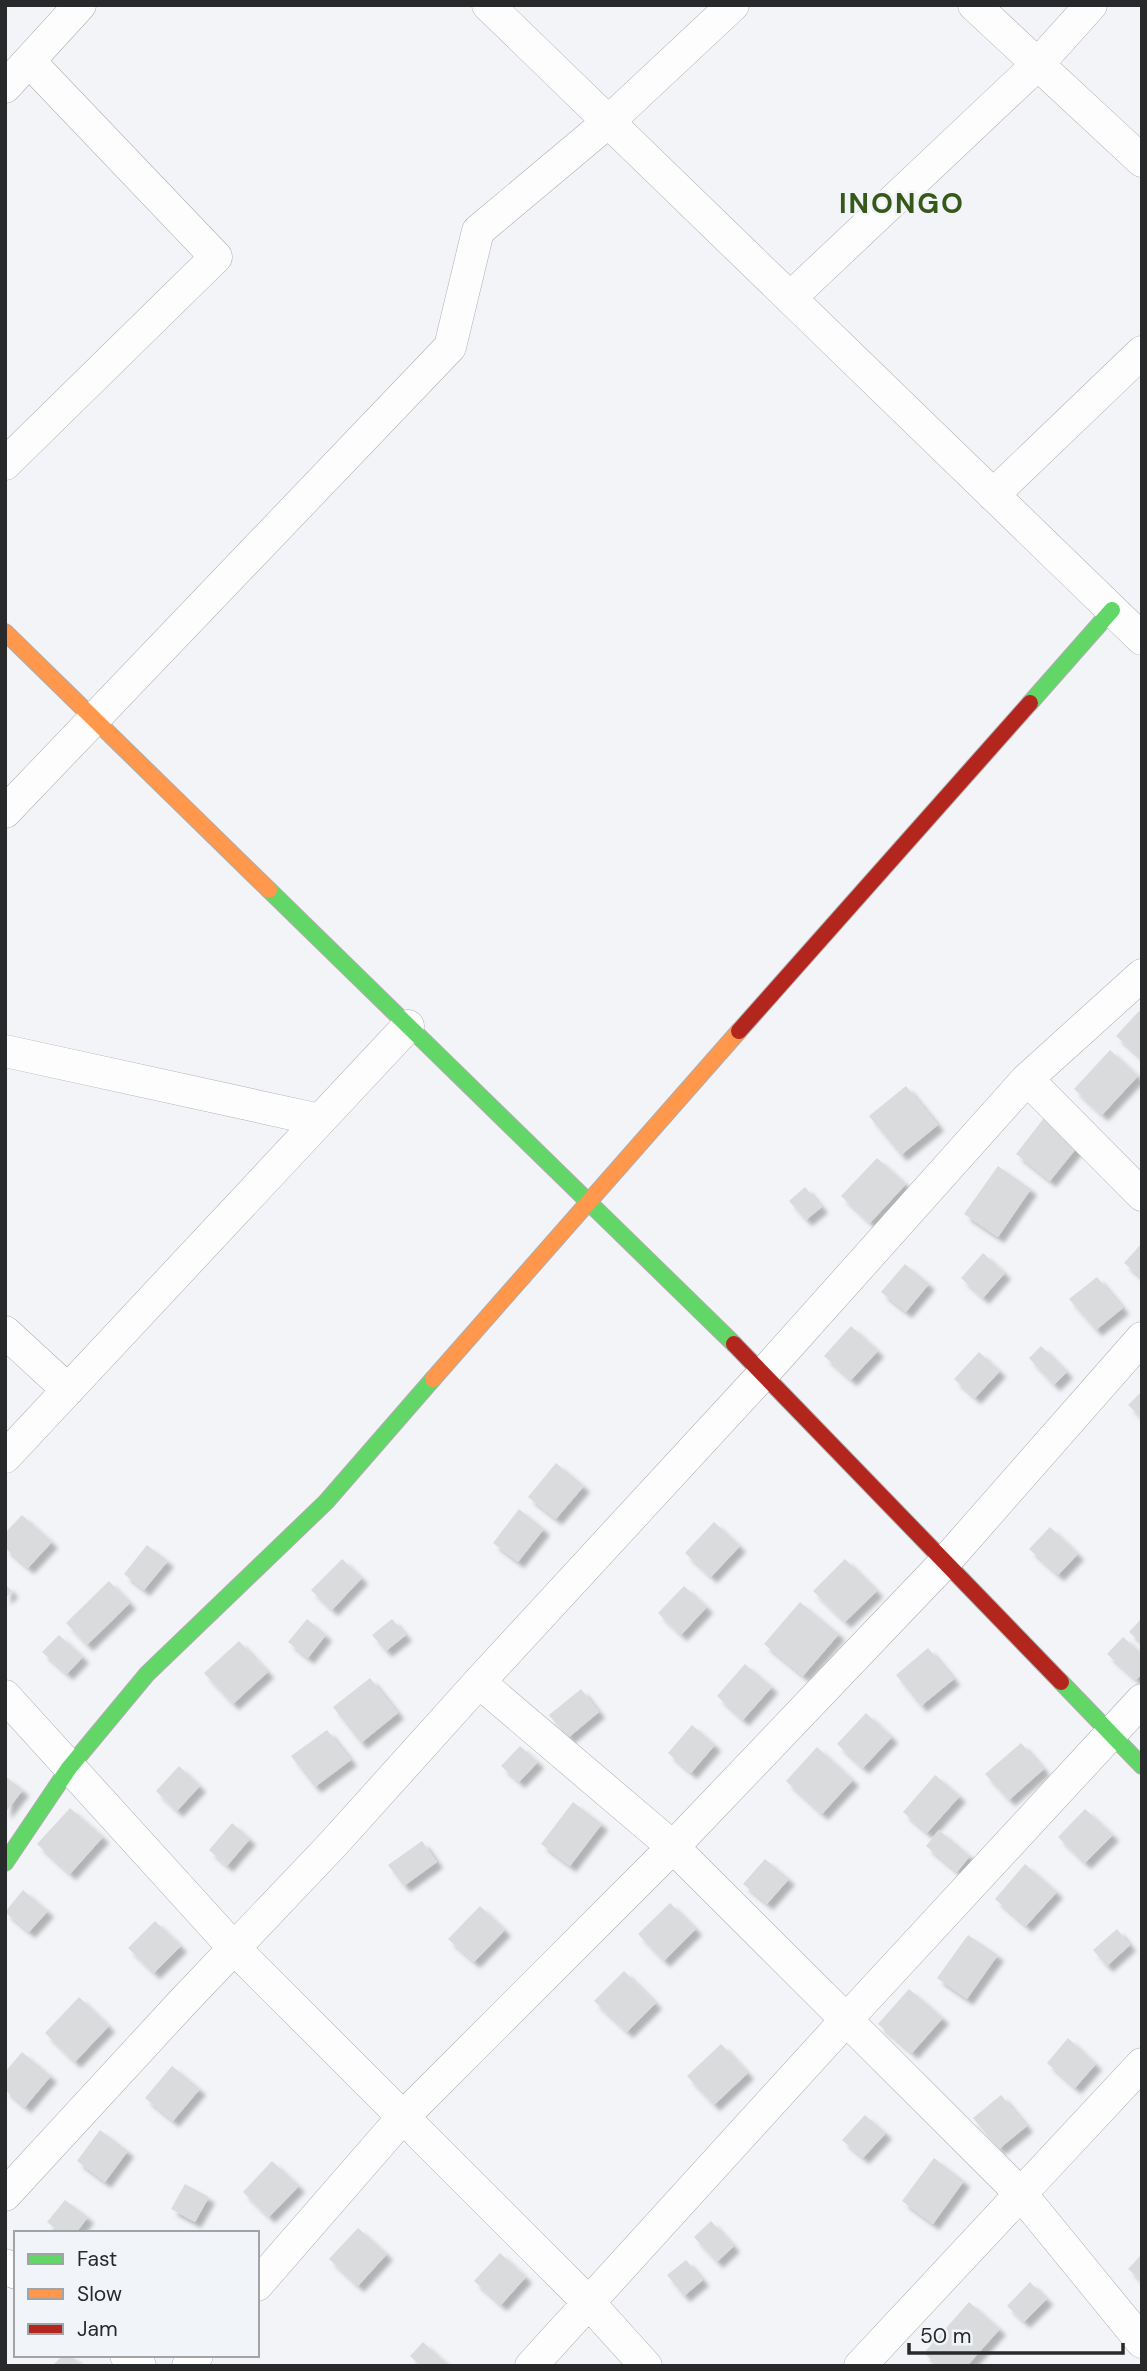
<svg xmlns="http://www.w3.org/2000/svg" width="1147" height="2371" font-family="'DM Sans',sans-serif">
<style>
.building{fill:#dadbdc;filter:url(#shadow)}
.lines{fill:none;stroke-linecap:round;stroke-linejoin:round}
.street-casing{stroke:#acadaf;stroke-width:33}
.fast-casing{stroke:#acadaf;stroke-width:18}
.slow-casing{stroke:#acadaf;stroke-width:18}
.jam-casing{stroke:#acadaf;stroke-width:18}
.street{stroke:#fdfdfe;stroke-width:32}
.fast{stroke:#63d668;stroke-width:16}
.slow{stroke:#ff974d;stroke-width:16}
.jam{stroke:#b3261e;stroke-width:16}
.labels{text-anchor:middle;stroke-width:5;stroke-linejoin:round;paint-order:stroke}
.district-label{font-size:28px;font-weight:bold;letter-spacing:2px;fill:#36591a;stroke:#f1f4f8}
</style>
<defs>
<filter id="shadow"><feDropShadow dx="6" dy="6" stdDeviation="2" flood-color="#0004"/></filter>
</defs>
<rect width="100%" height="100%" fill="#f2f4f7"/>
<!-- building -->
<path class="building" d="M 1139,1011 L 1142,1013 L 1142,1059 L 1116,1036 Z
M 1110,1050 L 1138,1076 L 1102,1115 L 1074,1089 Z
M 906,1086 L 938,1125 L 901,1155 L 869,1116 Z
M 1044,1118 L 1079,1145 L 1050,1181 L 1016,1154 Z
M 877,1158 L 906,1184 L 870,1223 L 841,1196 Z
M 998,1166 L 1031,1189 L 998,1237 L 964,1214 Z
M 805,1187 L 822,1207 L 806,1220 L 789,1201 Z
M 1142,1243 L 1142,1278 L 1124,1263 Z
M 983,1253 L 1005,1273 L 983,1298 L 961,1278 Z
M 905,1264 L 929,1284 L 906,1312 L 881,1292 Z
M 1097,1277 L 1123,1308 L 1096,1330 L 1069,1299 Z
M 851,1326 L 878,1351 L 851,1380 L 824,1356 Z
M 1041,1346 L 1067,1372 L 1054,1385 L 1029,1358 Z
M 979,1352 L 1000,1371 L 975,1398 L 954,1379 Z
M 1142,1391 L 1142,1418 L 1128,1405 Z
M 556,1463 L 584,1486 L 556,1519 L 528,1497 Z
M 519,1509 L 544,1529 L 518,1562 L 493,1543 Z
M 22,1515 L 52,1542 L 28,1568 L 5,1548 L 5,1533 Z
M 714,1522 L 740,1546 L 711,1577 L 685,1553 Z
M 1050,1527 L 1078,1554 L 1058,1575 L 1029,1549 Z
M 147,1545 L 168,1561 L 144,1590 L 124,1574 Z
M 342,1559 L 362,1578 L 332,1610 L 311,1590 Z
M 845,1559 L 877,1591 L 845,1622 L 813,1591 Z
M 109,1581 L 130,1603 L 87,1645 L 66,1623 Z
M 5,1584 L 12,1591 L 5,1599 Z
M 684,1586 L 707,1607 L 681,1635 L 658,1613 Z
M 800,1602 L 839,1634 L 803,1676 L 764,1644 Z
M 1142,1618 L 1142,1643 L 1129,1632 Z
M 307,1619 L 326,1635 L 308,1658 L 288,1642 Z
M 392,1619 L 406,1635 L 386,1651 L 372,1635 Z
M 59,1635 L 83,1657 L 67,1674 L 42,1652 Z
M 1123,1637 L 1142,1654 L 1142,1674 L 1136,1680 L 1107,1654 Z
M 239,1641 L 268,1672 L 233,1704 L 204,1673 Z
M 928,1648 L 954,1679 L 921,1706 L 896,1675 Z
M 745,1664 L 772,1687 L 743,1720 L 717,1696 Z
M 370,1678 L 398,1713 L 361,1743 L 333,1707 Z
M 581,1689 L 599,1712 L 568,1738 L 549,1715 Z
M 866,1713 L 892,1737 L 863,1768 L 837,1744 Z
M 692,1725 L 715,1745 L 691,1773 L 668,1753 Z
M 327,1730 L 351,1760 L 315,1787 L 291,1756 Z
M 1021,1743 L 1044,1769 L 1009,1800 L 985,1774 Z
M 520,1746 L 538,1762 L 519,1782 L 501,1766 Z
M 817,1747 L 853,1780 L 822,1814 L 786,1781 Z
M 179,1766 L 200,1786 L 177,1811 L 156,1791 Z
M 935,1775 L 960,1796 L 927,1833 L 903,1812 Z
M 5,1776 L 23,1790 L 5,1813 Z
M 573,1802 L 602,1824 L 570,1866 L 541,1844 Z
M 70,1808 L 103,1837 L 70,1874 L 37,1844 Z
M 1085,1809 L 1113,1835 L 1085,1863 L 1058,1837 Z
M 232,1823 L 250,1839 L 227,1866 L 209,1850 Z
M 939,1830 L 970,1856 L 957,1872 L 926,1846 Z
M 422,1841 L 437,1862 L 404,1886 L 388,1865 Z
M 765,1859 L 789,1879 L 767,1904 L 743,1884 Z
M 1025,1864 L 1057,1892 L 1026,1926 L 995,1899 Z
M 23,1890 L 48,1911 L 29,1932 L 5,1912 Z
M 670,1903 L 696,1929 L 664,1961 L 638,1934 Z
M 480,1906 L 505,1930 L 474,1962 L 448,1939 Z
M 155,1921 L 181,1946 L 154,1973 L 128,1948 Z
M 1117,1929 L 1130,1945 L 1107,1966 L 1093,1950 Z
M 968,1935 L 998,1955 L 967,1999 L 937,1978 Z
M 624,1971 L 656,2003 L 627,2032 L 594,2001 Z
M 909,1989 L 943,2018 L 912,2053 L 878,2024 Z
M 79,1997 L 109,2026 L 75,2062 L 45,2033 Z
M 1068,2038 L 1096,2064 L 1075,2088 L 1047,2063 Z
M 721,2044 L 748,2073 L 714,2105 L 687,2076 Z
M 22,2052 L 51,2076 L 25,2107 L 5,2090 L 5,2072 Z
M 172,2066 L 200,2089 L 173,2121 L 145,2098 Z
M 1001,2095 L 1027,2126 L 999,2149 L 973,2118 Z
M 865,2115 L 886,2133 L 863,2158 L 842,2140 Z
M 100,2130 L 128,2151 L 105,2182 L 77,2161 Z
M 934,2158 L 964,2181 L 933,2224 L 902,2201 Z
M 272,2161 L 299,2186 L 269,2217 L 243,2192 Z
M 185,2184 L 209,2197 L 195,2222 L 171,2209 Z
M 65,2200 L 88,2217 L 76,2233 L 61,2233 L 47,2222 Z
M 711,2221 L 734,2246 L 717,2262 L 694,2237 Z
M 358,2228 L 387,2254 L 358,2286 L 329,2259 Z
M 500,2253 L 526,2277 L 501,2305 L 474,2281 Z
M 1142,2254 L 1142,2281 L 1128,2269 Z
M 686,2260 L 703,2280 L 684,2296 L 667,2275 Z
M 1030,2282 L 1047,2299 L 1024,2322 L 1007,2306 Z
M 969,2302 L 1000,2329 L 967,2366 L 939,2366 L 924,2353 Z
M 423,2342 L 449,2366 L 421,2366 L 410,2356 Z
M 63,2355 L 71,2355 L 81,2366 L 52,2366 Z"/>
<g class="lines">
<defs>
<path id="street" d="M 488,5 L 1142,639
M 974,5 L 1142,161
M 5,87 L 80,5
M 790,298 L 1038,64 L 1091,5
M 5,464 L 216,257 L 29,61
M 993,495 L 1142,352
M 5,812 L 450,347 L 478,231 L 608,122 L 733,5
M 5,1051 L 320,1120
M 1027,1079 L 1142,1195
M 5,1332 L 68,1390
M 5,1457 L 408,1026
M 479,1682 L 673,1847 L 1021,2194 L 1142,2342
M 5,1696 L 234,1948 L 589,2303 L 646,2366
M 5,2195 L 181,2004 L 334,1843 L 479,1682 L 764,1373 L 1027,1079 L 1142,975
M 5,2265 L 16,2273
M 257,2285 L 403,2117 L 673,1847 L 946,1561 L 1142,1338
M 126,2355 L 140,2366
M 188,2366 L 197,2355
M 531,2366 L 846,2020 L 1142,1700
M 860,2366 L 1142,2064"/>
<path id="fast" d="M 1030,703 L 1112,610
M 269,890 L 734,1344
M 1061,1682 L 1142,1766
M 5,1863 L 69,1768 L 147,1674 L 326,1502 L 433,1379"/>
<path id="slow" d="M 5,632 L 269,890
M 433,1379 L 739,1031"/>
<path id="jam" d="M 739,1031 L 1030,703
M 734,1344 L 1061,1682"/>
</defs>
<!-- street casing -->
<use href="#street" class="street-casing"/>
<!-- fast casing -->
<use href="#fast" class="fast-casing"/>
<!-- slow casing -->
<use href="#slow" class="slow-casing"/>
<!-- jam casing -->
<use href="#jam" class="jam-casing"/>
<!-- street -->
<use href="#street" class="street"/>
<!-- fast -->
<use href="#fast" class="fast"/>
<!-- slow -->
<use href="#slow" class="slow"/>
<!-- jam -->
<use href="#jam" class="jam"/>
</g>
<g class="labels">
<!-- district labels -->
<g class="district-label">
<text x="902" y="213">INONGO</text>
</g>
</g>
<!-- border -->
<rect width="1147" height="2371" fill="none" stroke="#28292a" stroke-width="14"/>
<!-- legend -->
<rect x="14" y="2231" width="245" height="126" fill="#f1f4f8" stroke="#a1a3a6" stroke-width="2"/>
<rect x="28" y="2254" width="35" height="10" fill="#63d668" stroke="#a1a3a6" stroke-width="2"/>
<text x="77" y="2266" font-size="21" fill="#28292a">Fast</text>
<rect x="28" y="2289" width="35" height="10" fill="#ff974d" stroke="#a1a3a6" stroke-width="2"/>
<text x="77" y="2301" font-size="21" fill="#28292a">Slow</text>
<rect x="28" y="2324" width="35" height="10" fill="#b3261e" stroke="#a1a3a6" stroke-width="2"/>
<text x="77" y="2336" font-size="21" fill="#28292a">Jam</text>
<!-- scale -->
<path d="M909 2343v10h214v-10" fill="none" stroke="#28292a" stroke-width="3.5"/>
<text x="920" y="2343" font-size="21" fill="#28292a" stroke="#f1f4f8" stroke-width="5" paint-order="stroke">50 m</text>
</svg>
